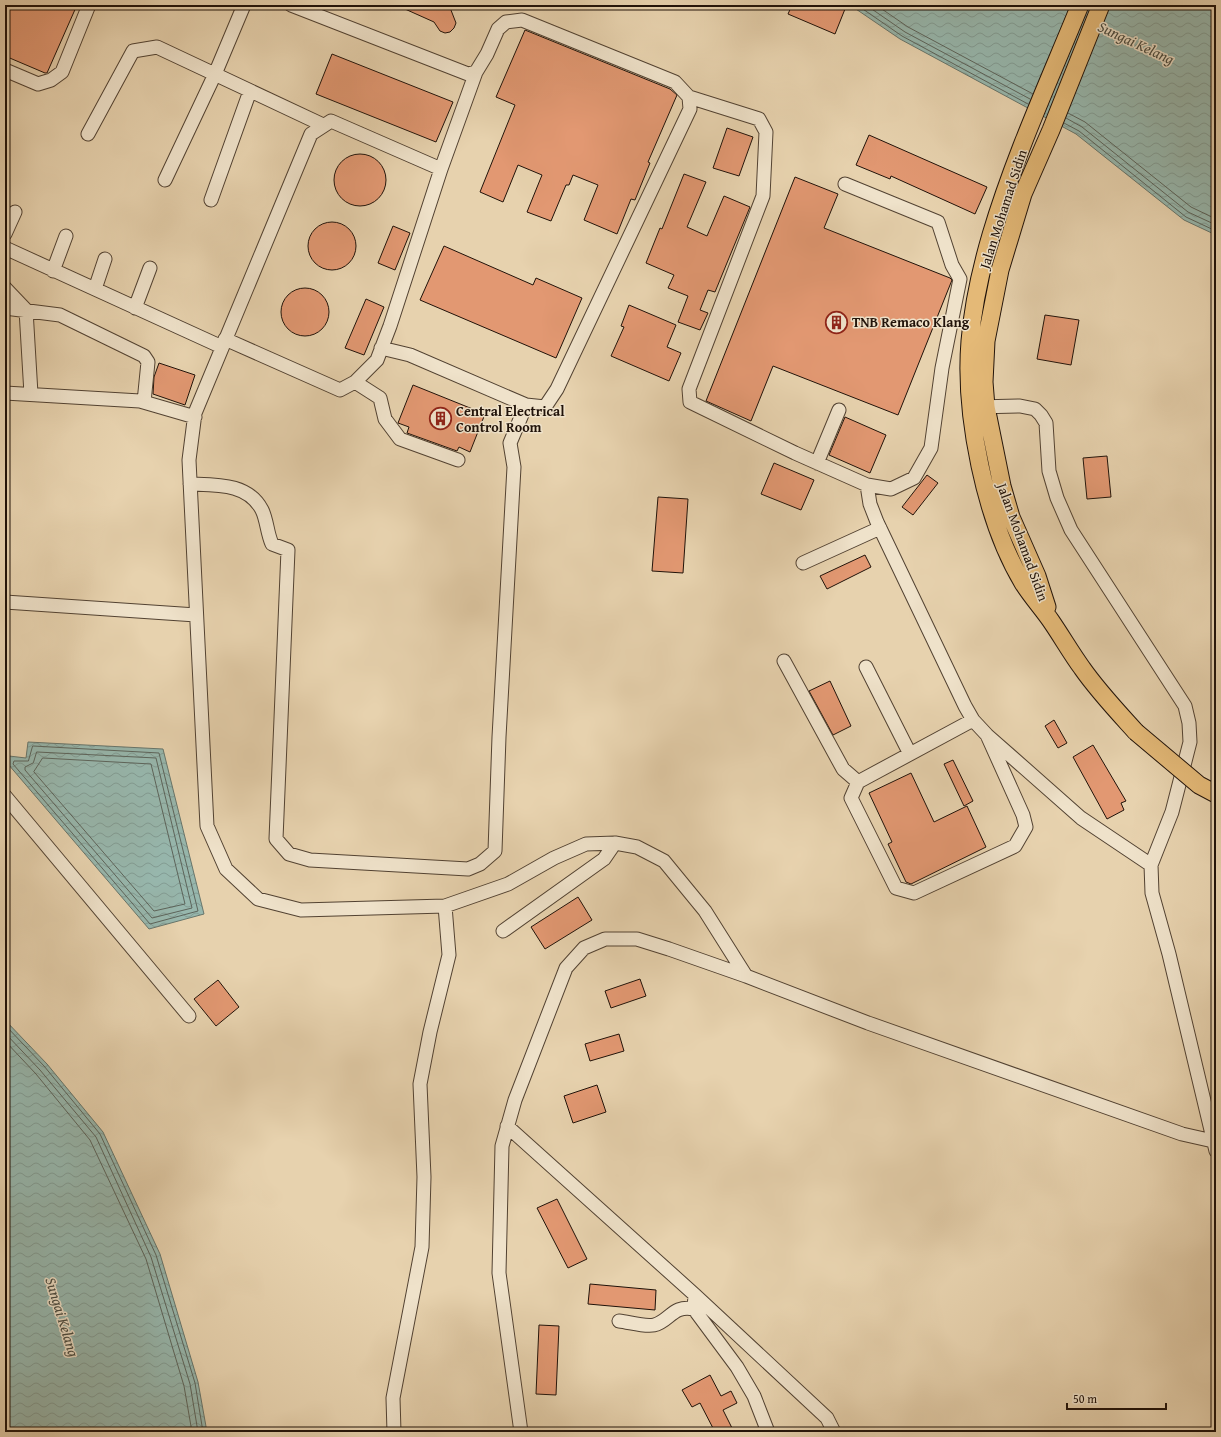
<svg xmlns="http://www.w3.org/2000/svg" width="1221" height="1437" font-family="'Gentium Book Plus',serif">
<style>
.water{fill:url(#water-waves);stroke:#67756b}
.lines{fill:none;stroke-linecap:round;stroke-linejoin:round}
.shore{stroke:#5c645b;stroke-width:1}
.building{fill:#e29872;stroke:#201209}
.minor-casing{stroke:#524232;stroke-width:15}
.major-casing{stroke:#201209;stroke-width:19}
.minor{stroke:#efe2ca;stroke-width:13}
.major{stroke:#e4b977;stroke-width:17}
.major-bridge-casing{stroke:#201209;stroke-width:19;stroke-linecap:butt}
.major-bridge{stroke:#e4b977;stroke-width:17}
.labels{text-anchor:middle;stroke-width:3;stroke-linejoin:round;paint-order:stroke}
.street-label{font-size:14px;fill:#201209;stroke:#efe2ca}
.poi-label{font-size:14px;font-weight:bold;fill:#201209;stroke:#efe2ca;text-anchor:start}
.water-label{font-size:15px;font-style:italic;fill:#4a4c42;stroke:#efe2ca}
</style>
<defs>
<pattern id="water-waves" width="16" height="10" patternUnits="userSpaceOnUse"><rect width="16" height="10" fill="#97b7ad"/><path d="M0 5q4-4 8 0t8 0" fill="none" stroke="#829c94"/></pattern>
</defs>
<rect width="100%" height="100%" fill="#e7d2ae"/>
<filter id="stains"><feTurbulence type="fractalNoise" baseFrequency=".005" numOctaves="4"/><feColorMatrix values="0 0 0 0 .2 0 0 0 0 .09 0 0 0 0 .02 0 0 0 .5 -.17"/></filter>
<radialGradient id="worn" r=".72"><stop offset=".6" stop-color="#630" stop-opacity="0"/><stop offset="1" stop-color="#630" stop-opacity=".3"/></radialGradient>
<!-- water -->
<path class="water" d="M 850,5 L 1216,5 L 1216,235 L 1184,220 L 1076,134 L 900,39 Z
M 28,742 L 163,749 L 204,914 L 149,929 L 8,764 L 9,756 L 26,758 Z
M 5,1020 L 47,1064 L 103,1132 L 160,1254 L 198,1382 L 207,1432 L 5,1432 Z"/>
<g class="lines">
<!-- shore -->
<path class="shore" d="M 857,5 L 902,36 L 1028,104
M 866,5 L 905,32 L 1030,99
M 876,5 L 908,27 L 1033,94
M 1068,113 L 1085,122 L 1191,207 L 1216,219
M 1066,118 L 1082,127 L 1188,212 L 1216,225
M 1064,123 L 1079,131 L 1186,217 L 1216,231
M 33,746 L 159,753 L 198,911 L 150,924 L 13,764 L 14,761 L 28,761 Z
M 37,752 L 156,758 L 192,908 L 152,918 L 25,770 L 25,767 L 33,763 Z
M 43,758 L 151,764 L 185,904 L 154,911 L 34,772 Z
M 5,1025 L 44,1066 L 100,1134 L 156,1255 L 195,1383 L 203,1432
M 5,1033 L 40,1070 L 96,1137 L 151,1257 L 190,1384 L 198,1432
M 5,1041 L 36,1074 L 90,1140 L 146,1259 L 184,1386 L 192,1432"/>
</g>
<!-- building -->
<path class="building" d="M 5,5 L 77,5 L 47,73 L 45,73 L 5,56 Z
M 396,5 L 449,5 L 456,23 L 454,28 L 450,32 L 445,33 L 440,31 L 434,22 Z
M 792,5 L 836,5 L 845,9 L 835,34 L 788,14 Z
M 525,30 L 670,89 L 677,95 L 648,162 L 650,163 L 635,200 L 631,199 L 617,234 L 584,220 L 598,185 L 573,175 L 569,185 L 566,185 L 551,221 L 527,212 L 542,175 L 518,165 L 503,202 L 480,192 L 515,105 L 496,97 Z
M 332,54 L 453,102 L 436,142 L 316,94 Z
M 727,128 L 753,137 L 739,176 L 713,168 Z
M 869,135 L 987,187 L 975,214 L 891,176 L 890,179 L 856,165 Z
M334 180a26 26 0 1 1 52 0a26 26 0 1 1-52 0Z
M 684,174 L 706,182 L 687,227 L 707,236 L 724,196 L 750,207 L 715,292 L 708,290 L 700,310 L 708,313 L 700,330 L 678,322 L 688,296 L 668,288 L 674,275 L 646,263 L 660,228 L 662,229 Z
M 795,177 L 838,194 L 824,228 L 950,278 L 952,280 L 898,415 L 773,366 L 751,421 L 706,401 Z
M308 246a24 24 0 1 1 48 0a24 24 0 1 1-48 0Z
M 393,226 L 410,233 L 395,270 L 378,263 Z
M 444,246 L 533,285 L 536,278 L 582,298 L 556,358 L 420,300 Z
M281 312a24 24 0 1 1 48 0a24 24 0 1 1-48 0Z
M 366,299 L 384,307 L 364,355 L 345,348 Z
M 629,305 L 676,325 L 667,347 L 681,353 L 669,381 L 611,356 L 624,327 L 621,326 Z
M 1045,315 L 1079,320 L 1071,365 L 1037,359 Z
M 159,363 L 195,375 L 185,405 L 153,394 L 154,377 Z
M 413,385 L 485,414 L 470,452 L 459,447 L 457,451 L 407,433 L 409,427 L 398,423 Z
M 845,417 L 886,435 L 870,473 L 829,455 Z
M 1107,456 L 1111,497 L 1087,499 L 1083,458 Z
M 774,463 L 814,480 L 801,510 L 761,494 Z
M 927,475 L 938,483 L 913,515 L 902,507 Z
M 658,497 L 688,499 L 683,573 L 652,571 Z
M 865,555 L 871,567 L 827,589 L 820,576 Z
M 830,681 L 851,726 L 833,735 L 809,691 Z
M 1054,720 L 1067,743 L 1058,748 L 1045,726 Z
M 1093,745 L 1126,801 L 1121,803 L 1124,810 L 1107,819 L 1073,757 Z
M 953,760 L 973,801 L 964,806 L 944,764 Z
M 911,773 L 934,822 L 967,806 L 986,847 L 911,884 L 906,882 L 888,844 L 892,842 L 869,793 Z
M 578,897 L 592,920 L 545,949 L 531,927 Z
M 640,979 L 646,996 L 611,1008 L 605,991 Z
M 218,980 L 239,1007 L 216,1026 L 194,999 Z
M 619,1034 L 624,1051 L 590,1061 L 585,1044 Z
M 597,1085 L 606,1112 L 573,1123 L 564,1096 Z
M 557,1199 L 587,1259 L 568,1268 L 537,1208 Z
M 590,1284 L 656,1290 L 655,1310 L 588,1304 Z
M 539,1325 L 559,1326 L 556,1395 L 536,1394 Z
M 710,1375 L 721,1396 L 731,1391 L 737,1403 L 723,1410 L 734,1432 L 715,1432 L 700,1403 L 692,1407 L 682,1390 Z"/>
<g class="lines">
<defs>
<path id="minor" d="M 291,5 L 468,74 L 476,72 L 487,54 L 498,29 L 506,22 L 522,20 L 675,82 L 689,97 L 690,109 L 557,389 L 545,407 L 526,405 L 410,355 L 381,348
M 5,70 L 38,84 L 51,80 L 62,72 L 89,5
M 689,97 L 759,119 L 766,132 L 763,196 L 689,389 L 690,402 L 795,453 L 867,485 L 891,489 L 914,478 L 931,448 L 942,368 L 960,279 L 952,265 L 938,222 L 845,184
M 88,134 L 133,51 L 157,47 L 323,125
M 441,169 L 331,121 L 311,134 L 195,413 L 189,460 L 207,826 L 226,869 L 258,899 L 301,910 L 445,906 L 508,884 L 554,858 L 586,844 L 615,843 L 637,847 L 664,861 L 705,911 L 746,976 L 868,1023 L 1182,1134 L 1213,1141
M 165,180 L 215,74 L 244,5
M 211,200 L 250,91
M 5,234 L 15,212
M 5,248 L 222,347
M 53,271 L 66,236
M 5,288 L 26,310 L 31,394
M 95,289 L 105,259
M 5,308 L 60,315 L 144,356 L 148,362 L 144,402
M 135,308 L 150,268
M 225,339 L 340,390 L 355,382 L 377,360 L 390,326 L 441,169 L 476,72
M 355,382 L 380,398 L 385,419 L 400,439 L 458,460
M 5,393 L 140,401 L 195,417
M 977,407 L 1020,406 L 1035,409 L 1041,415 L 1046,423 L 1049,471 L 1057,498 L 1071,530 L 1185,706 L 1189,723 L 1190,742 L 1172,812 L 1151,865 L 1152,893 L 1169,954 L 1216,1151
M 817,463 L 839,410
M 190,484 C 217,485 248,483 262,510 C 267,520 267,533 272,544 L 288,550 L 276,839 L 289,854 L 310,860 L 468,869 L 480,864 L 495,851 L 499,737 L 514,467 L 510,443 L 526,405
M 867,485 L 870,504 L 877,522 L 965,706 L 973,720 L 987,735 L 1081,818 L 1151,865
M 803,563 L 880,528
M 5,602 L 196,615
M 784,661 L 843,769 L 858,782
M 866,667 L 910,754
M 973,720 L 858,782 L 851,798 L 896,888 L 914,893 L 1015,846 L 1026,827 L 1023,815 L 987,735
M 5,796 L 189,1016
M 503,931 L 604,859 L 615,843
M 507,1126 L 695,1295 L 827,1418 L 834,1432
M 695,1295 L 694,1309 L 737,1367 L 754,1396 L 768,1432
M 619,1321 C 629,1322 644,1327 654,1325 C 669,1322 673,1304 694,1309
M 394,1432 L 393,1398 L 422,1247 L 424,1177 L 420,1084 L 430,1032 L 449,955 L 445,906
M 521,1432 L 499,1273 L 502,1146 L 515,1100 L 566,968 L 584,948 L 605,939 L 637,939 L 669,949 L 746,976"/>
<path id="major" d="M 1080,5 C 1049,81 1014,157 991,235 C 981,269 973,305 970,341 C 964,414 985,520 1023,583 C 1031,596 1042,608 1051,621 C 1062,637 1071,653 1082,668 C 1098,691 1117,711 1136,732
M 1047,607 L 1037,576 L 1011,517 L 1002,486 L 986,407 L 984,382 L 986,341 L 1000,270 L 1023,194 L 1051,130 L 1101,5"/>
</defs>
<!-- minor casing -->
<use href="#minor" class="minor-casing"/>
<!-- major casing -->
<use href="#major" class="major-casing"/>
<!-- minor -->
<use href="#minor" class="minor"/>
<!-- major -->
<use href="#major" class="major"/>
<defs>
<path id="major-bridge" d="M 1136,732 L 1199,785 L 1216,794"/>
</defs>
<!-- major-bridge casing -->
<use href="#major-bridge" class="major-bridge-casing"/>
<!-- major-bridge -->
<use href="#major-bridge" class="major-bridge"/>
</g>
<!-- icons -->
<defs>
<symbol id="building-ring" viewBox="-11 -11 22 22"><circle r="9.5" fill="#efe2ca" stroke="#8f2418" stroke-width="1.5"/><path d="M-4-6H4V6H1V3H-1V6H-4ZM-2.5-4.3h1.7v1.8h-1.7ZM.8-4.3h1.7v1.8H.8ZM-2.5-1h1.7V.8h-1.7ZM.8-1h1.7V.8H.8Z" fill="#8f2418"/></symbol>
</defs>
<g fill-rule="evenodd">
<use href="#building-ring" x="824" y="310" width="25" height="25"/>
<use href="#building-ring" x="428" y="406" width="25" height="25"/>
</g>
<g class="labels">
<!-- street labels -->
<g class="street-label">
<text transform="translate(1003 209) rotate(-72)" y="5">Jalan Mohamad Sidin</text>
<text transform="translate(1023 542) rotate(70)" y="5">Jalan Mohamad Sidin</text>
</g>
<!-- poi labels -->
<g class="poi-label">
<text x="852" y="327">TNB Remaco Klang</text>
<text x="456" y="416">Central Electrical<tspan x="456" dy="16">Control Room</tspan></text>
</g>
<!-- water labels -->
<g class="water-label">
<text transform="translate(1136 43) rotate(25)" y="5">Sungai Kelang</text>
<text transform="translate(62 1317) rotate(73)" y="5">Sungai Kelang</text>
</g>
</g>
<!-- margin -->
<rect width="1221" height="1437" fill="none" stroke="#e7d2ae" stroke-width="20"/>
<rect x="6" y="6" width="1209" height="1425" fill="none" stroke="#201209" stroke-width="2"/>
<rect x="10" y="10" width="1201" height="1417" fill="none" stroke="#201209"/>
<!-- scale -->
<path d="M1067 1403v6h99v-6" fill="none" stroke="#201209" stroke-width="2"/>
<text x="1073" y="1403" font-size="12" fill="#201209" stroke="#efe2ca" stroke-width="3" paint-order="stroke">50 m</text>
<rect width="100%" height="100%" filter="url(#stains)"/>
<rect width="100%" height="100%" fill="url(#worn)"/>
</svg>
